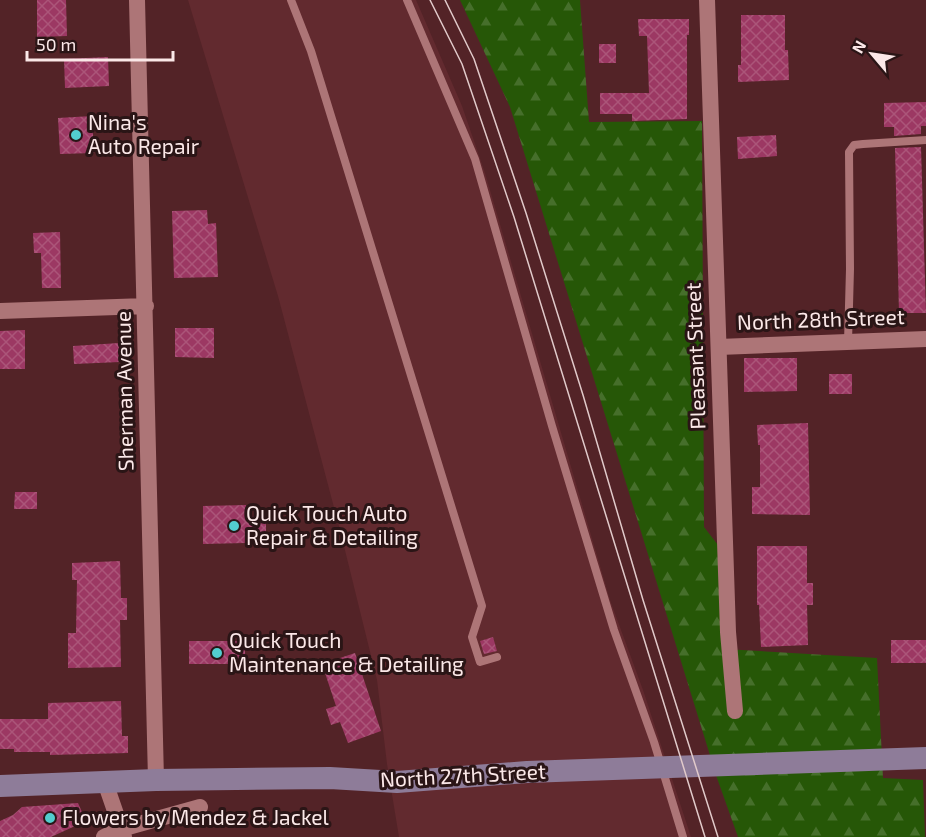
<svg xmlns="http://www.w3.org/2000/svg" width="926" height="837" font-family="'Exo 2',sans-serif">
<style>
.built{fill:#622a2f}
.forest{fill:url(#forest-firs)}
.building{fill:url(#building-cross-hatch)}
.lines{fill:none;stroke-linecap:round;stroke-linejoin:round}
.service{stroke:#ad7577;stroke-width:8}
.minor{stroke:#ad7577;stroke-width:16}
.secondary{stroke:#8e7c99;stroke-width:22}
.tram{stroke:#e1caca;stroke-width:1.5}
.poi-dot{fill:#52cdcf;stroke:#2a1516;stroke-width:2}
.labels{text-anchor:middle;stroke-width:6;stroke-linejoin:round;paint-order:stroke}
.poi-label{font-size:21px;fill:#fbe8e8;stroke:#2a1516;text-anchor:start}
.street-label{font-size:21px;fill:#fbe8e8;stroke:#2a1516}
</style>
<defs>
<pattern id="forest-firs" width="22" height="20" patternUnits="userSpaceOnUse" patternTransform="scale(1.5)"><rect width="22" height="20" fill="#265707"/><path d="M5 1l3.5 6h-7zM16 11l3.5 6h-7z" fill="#466f2b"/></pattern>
<pattern id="building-cross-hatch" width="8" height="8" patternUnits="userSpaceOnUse" patternTransform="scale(1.5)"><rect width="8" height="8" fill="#9c3863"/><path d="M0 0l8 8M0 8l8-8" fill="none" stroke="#ab5579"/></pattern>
</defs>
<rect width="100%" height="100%" fill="#532327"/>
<!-- built -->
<path class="built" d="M 188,0 L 416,0 L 462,106 L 485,173 L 610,600 L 643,690 L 691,837 L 399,837 L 387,764 L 377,680 L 340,530 L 278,296 Z"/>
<!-- forest -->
<path class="forest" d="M 460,0 L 580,0 L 589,122 L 702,121 L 704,527 L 718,545 L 724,649 L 877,658 L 883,778 L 923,780 L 925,837 L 738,837 L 717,778 L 510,107 Z"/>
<!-- building -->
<path class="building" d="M 37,0 L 66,0 L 67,36 L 37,37 Z
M 741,15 L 785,15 L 785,50 L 788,50 L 789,80 L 738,82 L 738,65 L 741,65 Z
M 638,19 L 689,19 L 689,35 L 687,35 L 687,119 L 632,121 L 632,114 L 600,114 L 600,93 L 649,93 L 647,36 L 639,36 Z
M 599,44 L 616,44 L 616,63 L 599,63 Z
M 108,57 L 109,86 L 65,88 L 64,59 Z
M 926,102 L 926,126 L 921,126 L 921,134 L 894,136 L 894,127 L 884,127 L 884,103 Z
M 92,116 L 94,153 L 60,154 L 58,118 Z
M 776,135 L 777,156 L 738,159 L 737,137 Z
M 921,147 L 926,313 L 899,313 L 895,148 Z
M 207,210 L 208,224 L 216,223 L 218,277 L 174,278 L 172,211 Z
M 60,232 L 61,288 L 42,288 L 41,253 L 34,253 L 33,233 Z
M 175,328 L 214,328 L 214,358 L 175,357 Z
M 25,330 L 25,369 L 0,369 L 0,331 Z
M 119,343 L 120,362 L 74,364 L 73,346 Z
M 744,358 L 797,358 L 797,391 L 744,392 Z
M 829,374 L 852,374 L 852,394 L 829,394 Z
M 808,423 L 810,515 L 752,514 L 752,487 L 760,487 L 760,445 L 758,445 L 757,425 Z
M 15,492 L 37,492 L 37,509 L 14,509 Z
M 246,505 L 246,516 L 266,516 L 266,536 L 246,536 L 246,543 L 203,544 L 203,506 Z
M 757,546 L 807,546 L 807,583 L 813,583 L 813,605 L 807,605 L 808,645 L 761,647 L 759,605 L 757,605 Z
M 120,561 L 121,598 L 127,598 L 127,620 L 120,620 L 121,667 L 68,668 L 68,633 L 76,633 L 77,580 L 72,580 L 72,563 Z
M 493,637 L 497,651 L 484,654 L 480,641 Z
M 891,640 L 926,640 L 926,663 L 891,663 Z
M 189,641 L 245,641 L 245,664 L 189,664 Z
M 355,653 L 381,731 L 348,743 L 340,722 L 331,725 L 326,709 L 336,706 L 322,664 Z
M 121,701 L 122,736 L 128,736 L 128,753 L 50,755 L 50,752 L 14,752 L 14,749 L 0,749 L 0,719 L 48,719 L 48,703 Z
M 78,803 L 86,821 L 51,837 L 0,837 L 0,821 L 13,815 L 22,807 Z"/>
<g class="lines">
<!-- service -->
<path class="service" d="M 291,0 L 311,51 L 482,606 L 472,637 L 480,662 L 497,657
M 407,0 L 475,159 L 552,426 L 614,630 L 654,742 L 683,837
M 848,342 L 850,269 L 849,152 L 854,145 L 863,144 L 926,140"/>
<!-- minor -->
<path class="minor" d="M 137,0 L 156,780
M 707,0 L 728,632 L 735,711
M 0,311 L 146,306
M 719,347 L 926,339
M 105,782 L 124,837
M 104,837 L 121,829 L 200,807"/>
<!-- secondary -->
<path class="secondary" d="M 0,786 L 156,780 L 330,778 L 397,782 L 527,772 L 926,758"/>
<!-- tram -->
<path class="tram" d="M 430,0 L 462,64 L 514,217 L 705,837
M 445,0 L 474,59 L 526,213 L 583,395 L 643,600 L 718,837"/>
</g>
<!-- markers -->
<g class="poi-dot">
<circle cx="76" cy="135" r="6"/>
<circle cx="234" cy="526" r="6"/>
<circle cx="217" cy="653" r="6"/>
<circle cx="50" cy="818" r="6"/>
</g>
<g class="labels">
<!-- poi labels -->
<g class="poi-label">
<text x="88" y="130">Nina's<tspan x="88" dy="24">Auto Repair</tspan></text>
<text x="246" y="521">Quick Touch Auto<tspan x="246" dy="24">Repair &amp; Detailing</tspan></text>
<text x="229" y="648">Quick Touch<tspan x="229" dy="24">Maintenance &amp; Detailing</tspan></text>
<text x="62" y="825">Flowers by Mendez &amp; Jackel</text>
</g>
<!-- street labels -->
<g class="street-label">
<text transform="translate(821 320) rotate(-2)" y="7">North 28th Street</text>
<text transform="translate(696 356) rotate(-92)" y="7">Pleasant Street</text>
<text transform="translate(125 391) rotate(-91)" y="7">Sherman Avenue</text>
<text transform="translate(463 776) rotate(-3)" y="7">North 27th Street</text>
</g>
</g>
<!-- north arrow -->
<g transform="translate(872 54) rotate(299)" stroke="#2a1516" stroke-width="4.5" paint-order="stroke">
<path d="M0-4.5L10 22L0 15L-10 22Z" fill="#fbe8e8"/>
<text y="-9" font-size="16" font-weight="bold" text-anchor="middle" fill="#fbe8e8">N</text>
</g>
<!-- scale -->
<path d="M27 51v9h146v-9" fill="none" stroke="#fbe8e8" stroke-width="3"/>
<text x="36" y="51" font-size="18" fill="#fbe8e8" stroke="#2a1516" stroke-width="4.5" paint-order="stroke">50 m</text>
</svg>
